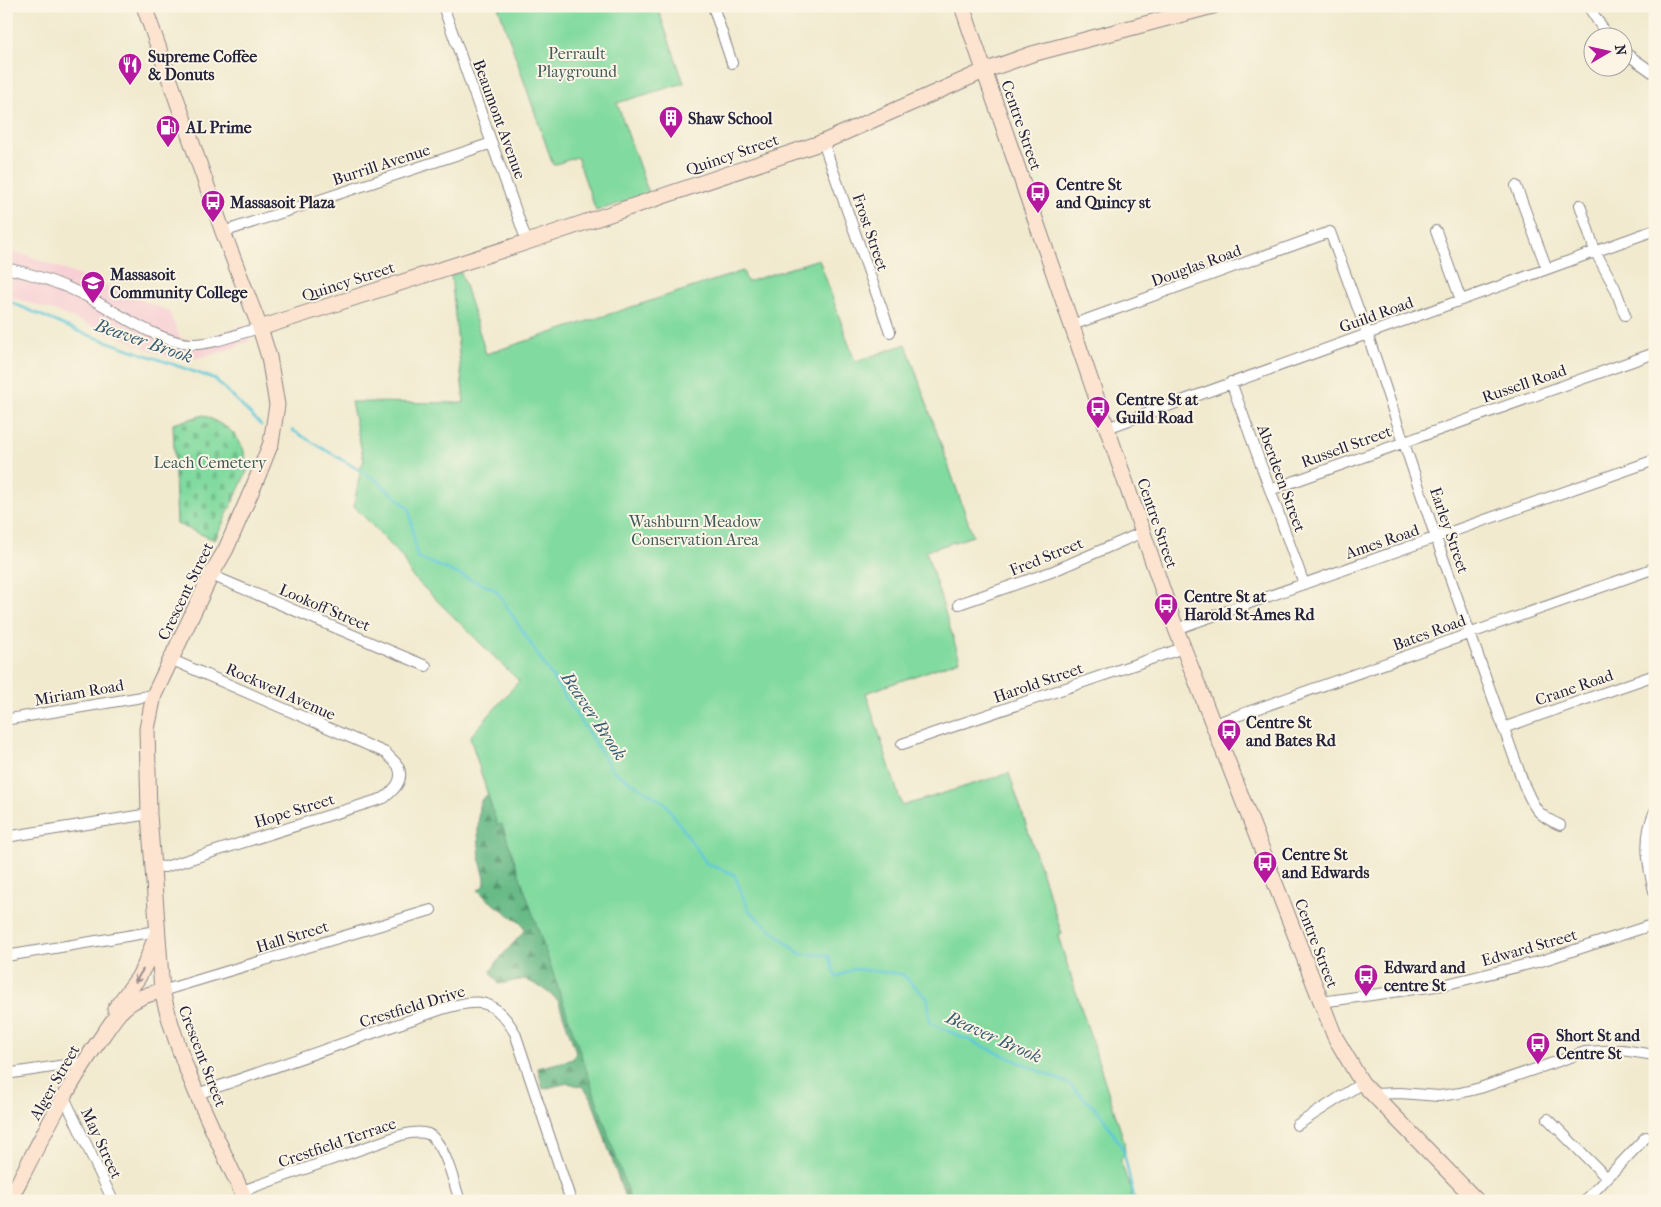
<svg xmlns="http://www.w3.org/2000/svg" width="1661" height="1207" font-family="'IM FELL French Canon',serif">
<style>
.built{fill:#f7cfd4}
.forest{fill:url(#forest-firs);stroke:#456e60}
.cemetery{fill:url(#cemetery-stones);stroke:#527e6d}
.park{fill:#81da9f;stroke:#527e6d}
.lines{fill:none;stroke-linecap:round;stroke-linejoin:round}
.stream{stroke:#5ec8da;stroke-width:2.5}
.minor-casing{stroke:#8a8685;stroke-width:12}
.secondary-casing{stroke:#8a8685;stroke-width:17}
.minor{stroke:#fff;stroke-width:10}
.secondary{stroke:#fde4d0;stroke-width:15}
.oneway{stroke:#9a8d8d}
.labels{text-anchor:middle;stroke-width:4;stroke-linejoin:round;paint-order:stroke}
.park-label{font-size:16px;fill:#3e5959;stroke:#fcf5e5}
.poi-label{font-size:16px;font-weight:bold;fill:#22223b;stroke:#fcf5e5;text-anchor:start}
.street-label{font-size:16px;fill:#22223b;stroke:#fcf5e5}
.water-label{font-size:18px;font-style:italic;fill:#375c73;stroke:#fcf5e5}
</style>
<defs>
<pattern id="forest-firs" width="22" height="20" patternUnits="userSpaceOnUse" patternTransform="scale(1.25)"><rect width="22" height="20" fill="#68ba86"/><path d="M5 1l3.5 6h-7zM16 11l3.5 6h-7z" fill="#55976f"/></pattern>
<pattern id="cemetery-stones" width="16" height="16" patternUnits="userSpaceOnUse" patternTransform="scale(1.25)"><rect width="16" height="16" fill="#81da9f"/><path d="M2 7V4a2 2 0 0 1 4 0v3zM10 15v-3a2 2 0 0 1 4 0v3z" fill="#6fbb8a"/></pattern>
</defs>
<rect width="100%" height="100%" fill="#fcf5e5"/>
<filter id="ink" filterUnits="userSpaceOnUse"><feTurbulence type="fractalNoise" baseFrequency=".02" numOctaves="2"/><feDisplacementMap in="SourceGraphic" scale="10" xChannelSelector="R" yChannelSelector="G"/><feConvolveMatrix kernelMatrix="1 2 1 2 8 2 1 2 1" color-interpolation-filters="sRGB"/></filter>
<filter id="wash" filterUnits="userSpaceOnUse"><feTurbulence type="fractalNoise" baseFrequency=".0096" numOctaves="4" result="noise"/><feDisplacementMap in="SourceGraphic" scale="20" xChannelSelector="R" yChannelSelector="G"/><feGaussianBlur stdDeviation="1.12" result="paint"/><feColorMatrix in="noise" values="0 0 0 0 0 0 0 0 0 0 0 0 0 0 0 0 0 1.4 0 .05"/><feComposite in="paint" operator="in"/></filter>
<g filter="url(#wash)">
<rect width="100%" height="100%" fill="#f1eacf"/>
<!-- built -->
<path class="built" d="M 6,251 L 27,255 L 169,311 L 180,338 L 190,340 L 207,339 L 244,325 L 250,341 L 225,351 L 198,358 L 188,359 L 168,357 L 60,313 L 6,295 Z"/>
<!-- forest -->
<path class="forest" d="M 497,788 L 709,1201 L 626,1201 L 591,1097 L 583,1087 L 568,1083 L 543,1089 L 538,1068 L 573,1059 L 576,1052 L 558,1000 L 542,988 L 525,979 L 499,984 L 491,972 C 499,956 513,945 525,930 L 522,924 L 487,899 L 478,890 L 485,885 L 485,878 L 480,860 L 478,832 L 479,806 L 482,799 Z"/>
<!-- cemetery -->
<path class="cemetery" d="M 204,415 L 229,429 L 236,436 L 243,448 L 248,469 L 215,540 L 177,524 L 173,424 Z"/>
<!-- park -->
<path class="park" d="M 498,6 L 657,6 L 684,83 L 617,103 L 649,194 L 596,211 L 577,157 L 553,165 Z
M 819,259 L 855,362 L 906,344 L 973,536 L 926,551 L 960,660 L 866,693 L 902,806 L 1009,773 L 1062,934 L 1058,936 L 1124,1141 L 1125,1153 L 1120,1161 L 1132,1191 L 1131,1201 L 631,1201 L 502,824 L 497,825 L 470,737 L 519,681 L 411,575 L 402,557 L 354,506 L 361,467 L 364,461 L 351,402 L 464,403 L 451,275 L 461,272 L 486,354 L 743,271 L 747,282 Z"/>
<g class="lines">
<!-- stream -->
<path class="stream" d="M 6,300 L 77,331 L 215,379 L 261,425
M 292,430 L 376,480 L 409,508 L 417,557 L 496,590 L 613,771 L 665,803 L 707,864 L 734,874 L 749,911 L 800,954 L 828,955 L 836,977 L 854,969 L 902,974 L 928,999 L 930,1023 L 1069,1084 L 1100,1113 L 1123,1149 L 1135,1201"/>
</g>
</g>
<g filter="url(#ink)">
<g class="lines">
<defs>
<path id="minor" d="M 443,6 L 527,242
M 713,6 L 732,63
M 1588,6 L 1609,38
M 1624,52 L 1655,74
M 823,142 L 890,332
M 1516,186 L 1547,269
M 1580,205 L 1595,251 L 1615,288 L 1625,315
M 1436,231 L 1461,300
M 223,232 L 492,143
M 6,268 C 34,274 60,283 86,296 C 114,310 162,345 193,344 C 216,344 238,333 260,328
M 1072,325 L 1330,232 L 1367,333 L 1436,538 L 1524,785 C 1534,807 1536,815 1560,825
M 1231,382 L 1304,584
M 1107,428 L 1655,230
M 1270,490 L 1655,353
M 211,575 L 426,666
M 959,604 L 1051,572 L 1143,532
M 1176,629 L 1655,460
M 10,719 L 154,695
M 1214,724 L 1655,568
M 1503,728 L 1655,675
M 902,744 L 1183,648
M 1655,811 C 1642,838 1648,867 1655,895
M 6,837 L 149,814
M 153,866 L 165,867 L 384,798 C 394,790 405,780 398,766 C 395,761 389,757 386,753 L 170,659
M 6,956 L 157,931
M 162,991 L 431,910
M 1321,1002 L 1443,985 L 1541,961 L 1655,924
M 6,1074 L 85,1062
M 197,1094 L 442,1009 C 478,998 495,998 515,1033 L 571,1201
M 1373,1094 L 1400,1093 L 1439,1096 L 1460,1093 L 1480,1088 L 1585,1052 L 1622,1050 L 1655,1055
M 64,1097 L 113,1201
M 1548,1119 L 1607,1178
M 1297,1125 L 1362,1083
M 242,1191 L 401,1135 C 409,1133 419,1131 428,1134 C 445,1142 454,1184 460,1201
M 1585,1201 L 1646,1137"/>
<path id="secondary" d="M 144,6 L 223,232 L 260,328 L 269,357 L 277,405 L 271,443 L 255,483 L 226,549 L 211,575 L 154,695 L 147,729 L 149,814 L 162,991 C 179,1064 214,1132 246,1201
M 962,6 L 1176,629 L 1335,1037 L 1362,1083 L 1477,1201
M 260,328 L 527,242 L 823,142 L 984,71 L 1032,54 L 1213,6
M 115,1009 L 138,978 L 145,965 L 156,936
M 9,1201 C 38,1145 66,1087 103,1035 C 108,1028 113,1020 119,1013 C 130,1001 146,994 162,991"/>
</defs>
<!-- minor casing -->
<use href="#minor" class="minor-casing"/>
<!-- secondary casing -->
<use href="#secondary" class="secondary-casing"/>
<!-- minor -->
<use href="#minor" class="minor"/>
<!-- secondary -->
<use href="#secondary" class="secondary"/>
</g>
<!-- one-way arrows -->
<defs><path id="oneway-shaft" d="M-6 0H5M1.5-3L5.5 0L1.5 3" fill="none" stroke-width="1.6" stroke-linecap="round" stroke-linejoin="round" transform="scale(1.25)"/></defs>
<use class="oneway" href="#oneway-shaft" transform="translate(139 976) rotate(121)"/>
</g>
<!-- icons -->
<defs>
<symbol id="restaurant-pin" viewBox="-11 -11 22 30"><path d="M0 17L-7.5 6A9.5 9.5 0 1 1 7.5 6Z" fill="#b5179e" stroke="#fcf5e5"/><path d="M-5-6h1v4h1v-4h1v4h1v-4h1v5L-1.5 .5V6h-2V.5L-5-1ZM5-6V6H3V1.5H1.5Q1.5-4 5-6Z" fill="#fff"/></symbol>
<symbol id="building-pin" viewBox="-11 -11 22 30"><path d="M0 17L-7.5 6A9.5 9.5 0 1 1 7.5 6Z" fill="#b5179e" stroke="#fcf5e5"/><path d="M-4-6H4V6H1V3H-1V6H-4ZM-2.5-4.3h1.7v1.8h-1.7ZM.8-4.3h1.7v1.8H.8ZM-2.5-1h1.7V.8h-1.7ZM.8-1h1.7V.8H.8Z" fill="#fff"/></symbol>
<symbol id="fuel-pin" viewBox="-11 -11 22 30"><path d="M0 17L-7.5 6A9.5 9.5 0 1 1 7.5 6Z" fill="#b5179e" stroke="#fcf5e5"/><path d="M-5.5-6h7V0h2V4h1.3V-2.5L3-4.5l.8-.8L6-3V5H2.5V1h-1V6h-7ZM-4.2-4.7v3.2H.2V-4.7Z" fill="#fff"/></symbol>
<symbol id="bus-pin" viewBox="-11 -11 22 30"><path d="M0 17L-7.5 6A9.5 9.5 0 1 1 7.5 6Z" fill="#b5179e" stroke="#fcf5e5"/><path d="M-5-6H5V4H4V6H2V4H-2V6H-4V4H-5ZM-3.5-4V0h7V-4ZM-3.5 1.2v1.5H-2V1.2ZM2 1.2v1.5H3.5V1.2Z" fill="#fff"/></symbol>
<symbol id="university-pin" viewBox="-11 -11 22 30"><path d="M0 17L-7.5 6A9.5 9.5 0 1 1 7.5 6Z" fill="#b5179e" stroke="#fcf5e5"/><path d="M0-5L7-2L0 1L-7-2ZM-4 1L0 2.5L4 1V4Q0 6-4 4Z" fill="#fff"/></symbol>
</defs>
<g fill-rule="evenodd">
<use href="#restaurant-pin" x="116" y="51" width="28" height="38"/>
<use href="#building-pin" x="657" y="104" width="28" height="38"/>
<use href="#fuel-pin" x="154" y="113" width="28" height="38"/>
<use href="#bus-pin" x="1024" y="179" width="28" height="38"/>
<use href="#bus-pin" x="199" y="188" width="28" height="38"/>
<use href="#university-pin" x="79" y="269" width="28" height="38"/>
<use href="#bus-pin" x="1084" y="394" width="28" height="38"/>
<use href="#bus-pin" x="1152" y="591" width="28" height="38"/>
<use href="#bus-pin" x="1215" y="717" width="28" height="38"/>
<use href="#bus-pin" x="1251" y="849" width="28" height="38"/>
<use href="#bus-pin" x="1352" y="962" width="28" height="38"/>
<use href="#bus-pin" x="1524" y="1030" width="28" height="38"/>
</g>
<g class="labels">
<!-- park labels -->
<g class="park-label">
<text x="577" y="59">Perrault<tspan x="577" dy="18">Playground</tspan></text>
<text x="210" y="468">Leach Cemetery</text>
<text x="695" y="527">Washburn Meadow<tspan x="695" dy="18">Conservation Area</tspan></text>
</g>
<!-- poi labels -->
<g class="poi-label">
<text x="148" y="62">Supreme Coffee<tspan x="148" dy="18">&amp; Donuts</tspan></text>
<text x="688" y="124">Shaw School</text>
<text x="186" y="133">AL Prime</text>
<text x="1056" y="190">Centre St<tspan x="1056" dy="18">and Quincy st</tspan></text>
<text x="230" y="208">Massasoit Plaza</text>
<text x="110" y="280">Massasoit<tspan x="110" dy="18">Community College</tspan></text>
<text x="1116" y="405">Centre St at<tspan x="1116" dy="18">Guild Road</tspan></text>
<text x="1184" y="602">Centre St at<tspan x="1184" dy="18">Harold St-Ames Rd</tspan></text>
<text x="1246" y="728">Centre St<tspan x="1246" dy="18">and Bates Rd</tspan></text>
<text x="1282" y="860">Centre St<tspan x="1282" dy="18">and Edwards</tspan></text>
<text x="1384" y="973">Edward and<tspan x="1384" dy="18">centre St</tspan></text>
<text x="1556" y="1041">Short St and<tspan x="1556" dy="18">Centre St</tspan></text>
</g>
<!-- street labels -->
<g class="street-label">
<text transform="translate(500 119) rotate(70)" y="6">Beaumont Avenue</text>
<text transform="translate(1022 125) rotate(71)" y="6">Centre Street</text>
<text transform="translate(732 154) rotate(-19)" y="6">Quincy Street</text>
<text transform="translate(381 164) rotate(-18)" y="6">Burrill Avenue</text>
<text transform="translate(871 232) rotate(71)" y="6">Frost Street</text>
<text transform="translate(1196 265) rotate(-20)" y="6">Douglas Road</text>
<text transform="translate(348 281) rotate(-18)" y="6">Quincy Street</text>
<text transform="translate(1376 314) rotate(-20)" y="6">Guild Road</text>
<text transform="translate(1524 383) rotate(-19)" y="6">Russell Road</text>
<text transform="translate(1346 446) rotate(-20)" y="6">Russell Street</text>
<text transform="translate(1282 478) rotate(70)" y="6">Aberdeen Street</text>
<text transform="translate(1158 523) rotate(71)" y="6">Centre Street</text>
<text transform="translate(1450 530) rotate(71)" y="6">Earley Street</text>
<text transform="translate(1382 541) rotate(-19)" y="6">Ames Road</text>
<text transform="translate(1046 556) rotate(-22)" y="6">Fred Street</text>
<text transform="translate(185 591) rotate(-64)" y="6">Crescent Street</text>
<text transform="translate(325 607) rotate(23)" y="6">Lookoff Street</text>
<text transform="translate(1429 632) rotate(-20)" y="6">Bates Road</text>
<text transform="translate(1038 682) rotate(-19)" y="6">Harold Street</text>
<text transform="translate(1574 687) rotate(-19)" y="6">Crane Road</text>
<text transform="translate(281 691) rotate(24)" y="6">Rockwell Avenue</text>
<text transform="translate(79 692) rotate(-10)" y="6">Miriam Road</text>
<text transform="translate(294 810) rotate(-17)" y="6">Hope Street</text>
<text transform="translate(292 936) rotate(-17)" y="6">Hall Street</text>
<text transform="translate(1317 943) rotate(69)" y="6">Centre Street</text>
<text transform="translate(1529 947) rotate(-16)" y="6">Edward Street</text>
<text transform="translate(412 1006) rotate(-17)" y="6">Crestfield Drive</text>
<text transform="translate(203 1056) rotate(69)" y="6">Crescent Street</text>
<text transform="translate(54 1082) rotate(-60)" y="6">Alger Street</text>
<text transform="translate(337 1142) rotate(-19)" y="6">Crestfield Terrace</text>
<text transform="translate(102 1143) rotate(65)" y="6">May Street</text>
</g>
<!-- water labels -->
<g class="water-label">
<text transform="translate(144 341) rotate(19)" y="6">Beaver Brook</text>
<text transform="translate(594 716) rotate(56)" y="6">Beaver Brook</text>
<text transform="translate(994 1037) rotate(24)" y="6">Beaver Brook</text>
</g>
</g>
<!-- margin -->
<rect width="1661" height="1207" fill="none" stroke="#fcf5e5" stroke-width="25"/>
<!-- north arrow -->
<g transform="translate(1608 52) rotate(81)"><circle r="24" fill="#fcf5e5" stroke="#a5a1a1"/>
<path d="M0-4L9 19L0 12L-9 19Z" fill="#b5179e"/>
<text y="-8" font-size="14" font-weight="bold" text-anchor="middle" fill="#22223b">N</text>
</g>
</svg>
